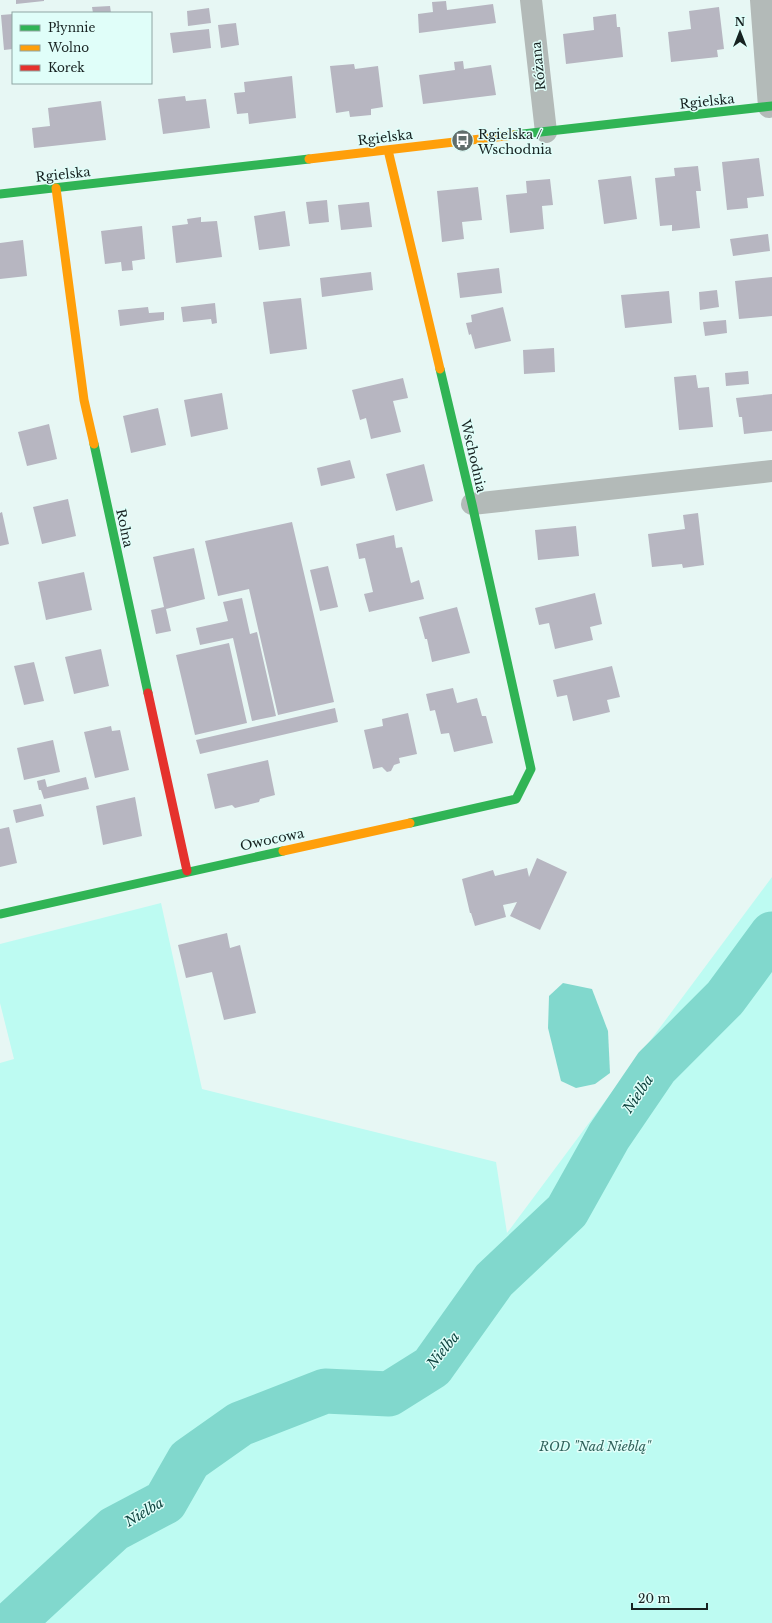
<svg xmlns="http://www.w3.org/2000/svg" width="772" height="1623" font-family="'Libre Baskerville',serif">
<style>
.green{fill:#bdfbf2}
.water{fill:#81d8cd}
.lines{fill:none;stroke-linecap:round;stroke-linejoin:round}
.river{stroke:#81d8cd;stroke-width:45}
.building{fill:#b7b6c1}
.street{stroke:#b3bab8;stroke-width:22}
.fast{stroke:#30b455;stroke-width:9}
.slow{stroke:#ff9f0a;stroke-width:9}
.jam{stroke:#e5322d;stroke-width:9}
.labels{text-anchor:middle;stroke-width:3;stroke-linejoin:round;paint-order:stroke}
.street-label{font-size:13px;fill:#172221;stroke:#e0fef9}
.poi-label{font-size:13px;fill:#172221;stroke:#e0fef9;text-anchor:start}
.park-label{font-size:13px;font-style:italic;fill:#2f615a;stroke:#e0fef9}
.water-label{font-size:14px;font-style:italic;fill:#104540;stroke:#e0fef9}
</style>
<rect width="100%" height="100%" fill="#e7f7f4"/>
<!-- green -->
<path class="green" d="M 772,877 L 772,1623 L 0,1623 L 0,1063 L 14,1059 L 0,1003 L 0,944 L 161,903 L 202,1089 L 496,1162 L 507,1233 Z"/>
<!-- water -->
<path class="water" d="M 563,983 L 592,989 L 608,1031 L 610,1073 L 595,1084 L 576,1088 L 561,1081 L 548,1028 L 549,996 Z"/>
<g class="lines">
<!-- river -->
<path class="river" d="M 12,1623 L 114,1529 L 165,1502 L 189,1460 L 240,1424 L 325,1391 L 389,1394 L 432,1367 L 494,1280 L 567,1211 L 609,1136 L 656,1067 L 725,998 L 772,934"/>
</g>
<!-- building -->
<path class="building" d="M 16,0 L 44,0 L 44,1 L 16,4 Z
M 446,1 L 447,10 L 493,4 L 496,23 L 419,33 L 418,14 L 433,12 L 432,2 Z
M 110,6 L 111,13 L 93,13 L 92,7 Z
M 719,7 L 724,49 L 717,50 L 718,57 L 671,62 L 668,32 L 691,29 L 689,11 Z
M 209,8 L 211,23 L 188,26 L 187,11 Z
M 13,14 L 13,49 L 4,50 L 1,15 Z
M 616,14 L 617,27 L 620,27 L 623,57 L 566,64 L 563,34 L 594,30 L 593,17 Z
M 236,23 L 239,45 L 221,48 L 218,25 Z
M 209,29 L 211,48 L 173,53 L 170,33 Z
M 463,61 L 464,69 L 491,65 L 496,95 L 423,104 L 419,75 L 455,70 L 454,62 Z
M 354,64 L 355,69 L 378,66 L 383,107 L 371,109 L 371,115 L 350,117 L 349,111 L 336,113 L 330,66 Z
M 292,76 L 296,118 L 249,124 L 248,113 L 237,114 L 234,93 L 245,92 L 244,82 Z
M 185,96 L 186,101 L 206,99 L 210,128 L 163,134 L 158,99 Z
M 101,101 L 106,140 L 34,148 L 32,128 L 50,126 L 48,108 Z
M 759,158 L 764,196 L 747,198 L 748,208 L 727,210 L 722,162 Z
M 698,166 L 701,191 L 696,191 L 700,228 L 672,231 L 672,225 L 660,226 L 655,178 L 675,176 L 674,168 Z
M 631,176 L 637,219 L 604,224 L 598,180 Z
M 550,179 L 553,205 L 542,206 L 544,229 L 510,233 L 506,195 L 527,193 L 526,181 Z
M 478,187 L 482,220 L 462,222 L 464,239 L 442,242 L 437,191 Z
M 327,200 L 329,222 L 309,224 L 306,202 Z
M 369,202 L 372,227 L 341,230 L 338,205 Z
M 285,211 L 290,246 L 259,250 L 254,216 Z
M 201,217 L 201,222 L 217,221 L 222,257 L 176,263 L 172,226 L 188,224 L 187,219 Z
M 142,226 L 145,259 L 132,261 L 133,270 L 122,271 L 121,262 L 105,264 L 101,231 Z
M 768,234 L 770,251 L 733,256 L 730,239 Z
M 23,240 L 27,276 L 0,279 L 0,243 Z
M 499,268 L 502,293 L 460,298 L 457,273 Z
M 371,272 L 373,290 L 322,297 L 320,278 Z
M 772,277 L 772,316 L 739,319 L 735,281 Z
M 717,290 L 719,307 L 700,310 L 699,292 Z
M 669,291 L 672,323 L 625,328 L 621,295 Z
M 301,298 L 307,349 L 270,354 L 263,302 Z
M 215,303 L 217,323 L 212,324 L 211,319 L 183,322 L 181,307 Z
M 148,307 L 149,313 L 164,312 L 164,320 L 120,326 L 118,310 Z
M 503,307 L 511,341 L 475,349 L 471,334 L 469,335 L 466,323 L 472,322 L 471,315 Z
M 726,320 L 727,333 L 705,336 L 703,322 Z
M 554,348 L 555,372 L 524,374 L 523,350 Z
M 748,371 L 749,384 L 726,386 L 725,373 Z
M 696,375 L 698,388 L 709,387 L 713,427 L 679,430 L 674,377 Z
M 403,378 L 408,398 L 393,401 L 401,432 L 371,439 L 366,418 L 360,420 L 352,390 Z
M 222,393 L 228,429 L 191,437 L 184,400 Z
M 772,394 L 772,431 L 744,434 L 742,417 L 739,417 L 736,398 Z
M 158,408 L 166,445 L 131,453 L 123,416 Z
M 49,424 L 57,459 L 27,466 L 18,432 Z
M 350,460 L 355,478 L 321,486 L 317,468 Z
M 424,464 L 433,501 L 396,511 L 386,474 Z
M 68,499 L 76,536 L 42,544 L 33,507 Z
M 2,512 L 9,544 L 0,546 L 0,513 Z
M 698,513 L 704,565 L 683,568 L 682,564 L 652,567 L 648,534 L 685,529 L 683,515 Z
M 292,522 L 334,702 L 278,715 L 249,589 L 218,596 L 205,541 Z
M 576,526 L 579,556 L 538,560 L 535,530 Z
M 394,535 L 396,548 L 402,547 L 411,583 L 419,580 L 424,599 L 369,612 L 364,594 L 373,592 L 365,558 L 359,559 L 356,544 Z
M 194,548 L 205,599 L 166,609 L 171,631 L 156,634 L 151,610 L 164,607 L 153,557 Z
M 328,566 L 338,607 L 320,611 L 310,570 Z
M 84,572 L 92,610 L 46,620 L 38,582 Z
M 595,593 L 602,624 L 590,627 L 593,640 L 555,649 L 549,623 L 539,625 L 535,608 Z
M 242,598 L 250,634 L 257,632 L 276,716 L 252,721 L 233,638 L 200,645 L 196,628 L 228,621 L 223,602 Z
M 457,607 L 470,653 L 432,662 L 427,639 L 425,639 L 419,617 Z
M 229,643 L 247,723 L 195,735 L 176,655 Z
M 101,649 L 109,686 L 74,694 L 65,657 Z
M 34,662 L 44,701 L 24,705 L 14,666 Z
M 612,666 L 620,697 L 607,700 L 610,712 L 573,721 L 567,695 L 557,697 L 553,680 Z
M 453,688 L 457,703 L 477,698 L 482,716 L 486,716 L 493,743 L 454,752 L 449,733 L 441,734 L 435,710 L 430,711 L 426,694 Z
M 335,708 L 338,722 L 200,754 L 196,740 Z
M 408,713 L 417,754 L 399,758 L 400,763 L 394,765 L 391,771 L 387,772 L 382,767 L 373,769 L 364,730 L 383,726 L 382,719 Z
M 111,726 L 112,731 L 120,730 L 129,770 L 95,778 L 84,732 Z
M 53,740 L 60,772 L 24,780 L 17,748 Z
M 268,760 L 275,795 L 260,799 L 259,802 L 235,808 L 232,805 L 215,809 L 207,774 Z
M 86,777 L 89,789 L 44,799 L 41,790 L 39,790 L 37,781 L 45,779 L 47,787 Z
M 135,797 L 142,836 L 103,845 L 96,806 Z
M 41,804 L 44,816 L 16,823 L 13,810 Z
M 9,827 L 17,863 L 0,867 L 0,829 Z
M 537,858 L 567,872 L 540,930 L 510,916 L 517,902 L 503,905 L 506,917 L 475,926 L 471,913 L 470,913 L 462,879 L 493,870 L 495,876 L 527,868 L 529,877 Z
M 227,933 L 230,948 L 240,945 L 256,1013 L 224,1020 L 212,972 L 186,978 L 178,945 Z"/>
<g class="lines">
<!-- street -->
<path class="street" d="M 531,0 L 546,132
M 761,0 L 769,107
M 472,504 L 772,471"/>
<!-- fast -->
<path class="fast" d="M 514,135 L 772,106
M 0,194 L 309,159
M 94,444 L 148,693
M 410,823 L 516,799 L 531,769 L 472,504 L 440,369
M 0,914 L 283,851"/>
<!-- slow -->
<path class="slow" d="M 388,150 L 440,369
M 309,159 L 514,135
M 56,188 L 84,400 L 94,444
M 283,851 L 410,823"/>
<!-- jam -->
<path class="jam" d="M 148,693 L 187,871"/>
</g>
<!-- icons -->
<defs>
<symbol id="bus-disc" viewBox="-11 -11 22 22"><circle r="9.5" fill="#606d6b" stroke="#e0fef9"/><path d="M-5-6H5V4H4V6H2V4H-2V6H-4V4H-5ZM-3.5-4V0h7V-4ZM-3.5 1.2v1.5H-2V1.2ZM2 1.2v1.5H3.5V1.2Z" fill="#fff"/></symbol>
</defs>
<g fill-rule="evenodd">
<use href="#bus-disc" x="450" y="128" width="25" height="25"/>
</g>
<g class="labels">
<!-- street labels -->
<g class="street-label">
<text transform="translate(538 66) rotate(-96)" y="5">Różana</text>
<text transform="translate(707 101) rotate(-6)" y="5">Rgielska</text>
<text transform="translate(385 137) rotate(-7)" y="5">Rgielska</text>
<text transform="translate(63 174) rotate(-6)" y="5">Rgielska</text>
<text transform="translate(474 456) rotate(77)" y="5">Wschodnia</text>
<text transform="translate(125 528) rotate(78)" y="5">Rolna</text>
<text transform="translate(272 839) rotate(-12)" y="5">Owocowa</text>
</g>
<!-- poi labels -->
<g class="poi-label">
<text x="478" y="139">Rgielska /<tspan x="478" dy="15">Wschodnia</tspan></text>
</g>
<!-- park labels -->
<g class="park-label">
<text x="595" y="1451">ROD "Nad Nieblą"</text>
</g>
<!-- water labels -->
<g class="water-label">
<text transform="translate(638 1094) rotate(-56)" y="5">Nielba</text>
<text transform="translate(443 1350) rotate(-51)" y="5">Nielba</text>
<text transform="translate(144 1512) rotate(-31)" y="5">Nielba</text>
</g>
</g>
<!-- legend -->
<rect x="12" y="12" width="140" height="72" fill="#e0fef9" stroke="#90a6a3"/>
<rect x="20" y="25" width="20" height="6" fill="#30b455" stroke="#90a6a3"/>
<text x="48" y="32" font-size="12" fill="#172221">Płynnie</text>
<rect x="20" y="45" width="20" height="6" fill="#ff9f0a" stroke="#90a6a3"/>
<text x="48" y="52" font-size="12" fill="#172221">Wolno</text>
<rect x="20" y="65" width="20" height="6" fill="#e5322d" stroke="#90a6a3"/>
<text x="48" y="72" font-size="12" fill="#172221">Korek</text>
<!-- north arrow -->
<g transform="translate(740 32)" stroke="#e0fef9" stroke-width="3" paint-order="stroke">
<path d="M0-3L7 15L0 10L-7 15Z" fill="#172221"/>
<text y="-6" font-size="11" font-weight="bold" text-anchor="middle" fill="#172221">N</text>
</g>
<!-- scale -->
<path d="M632 1603v6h75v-6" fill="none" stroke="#172221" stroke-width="2"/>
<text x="638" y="1603" font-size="12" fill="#172221" stroke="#e0fef9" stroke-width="3" paint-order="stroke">20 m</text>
</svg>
